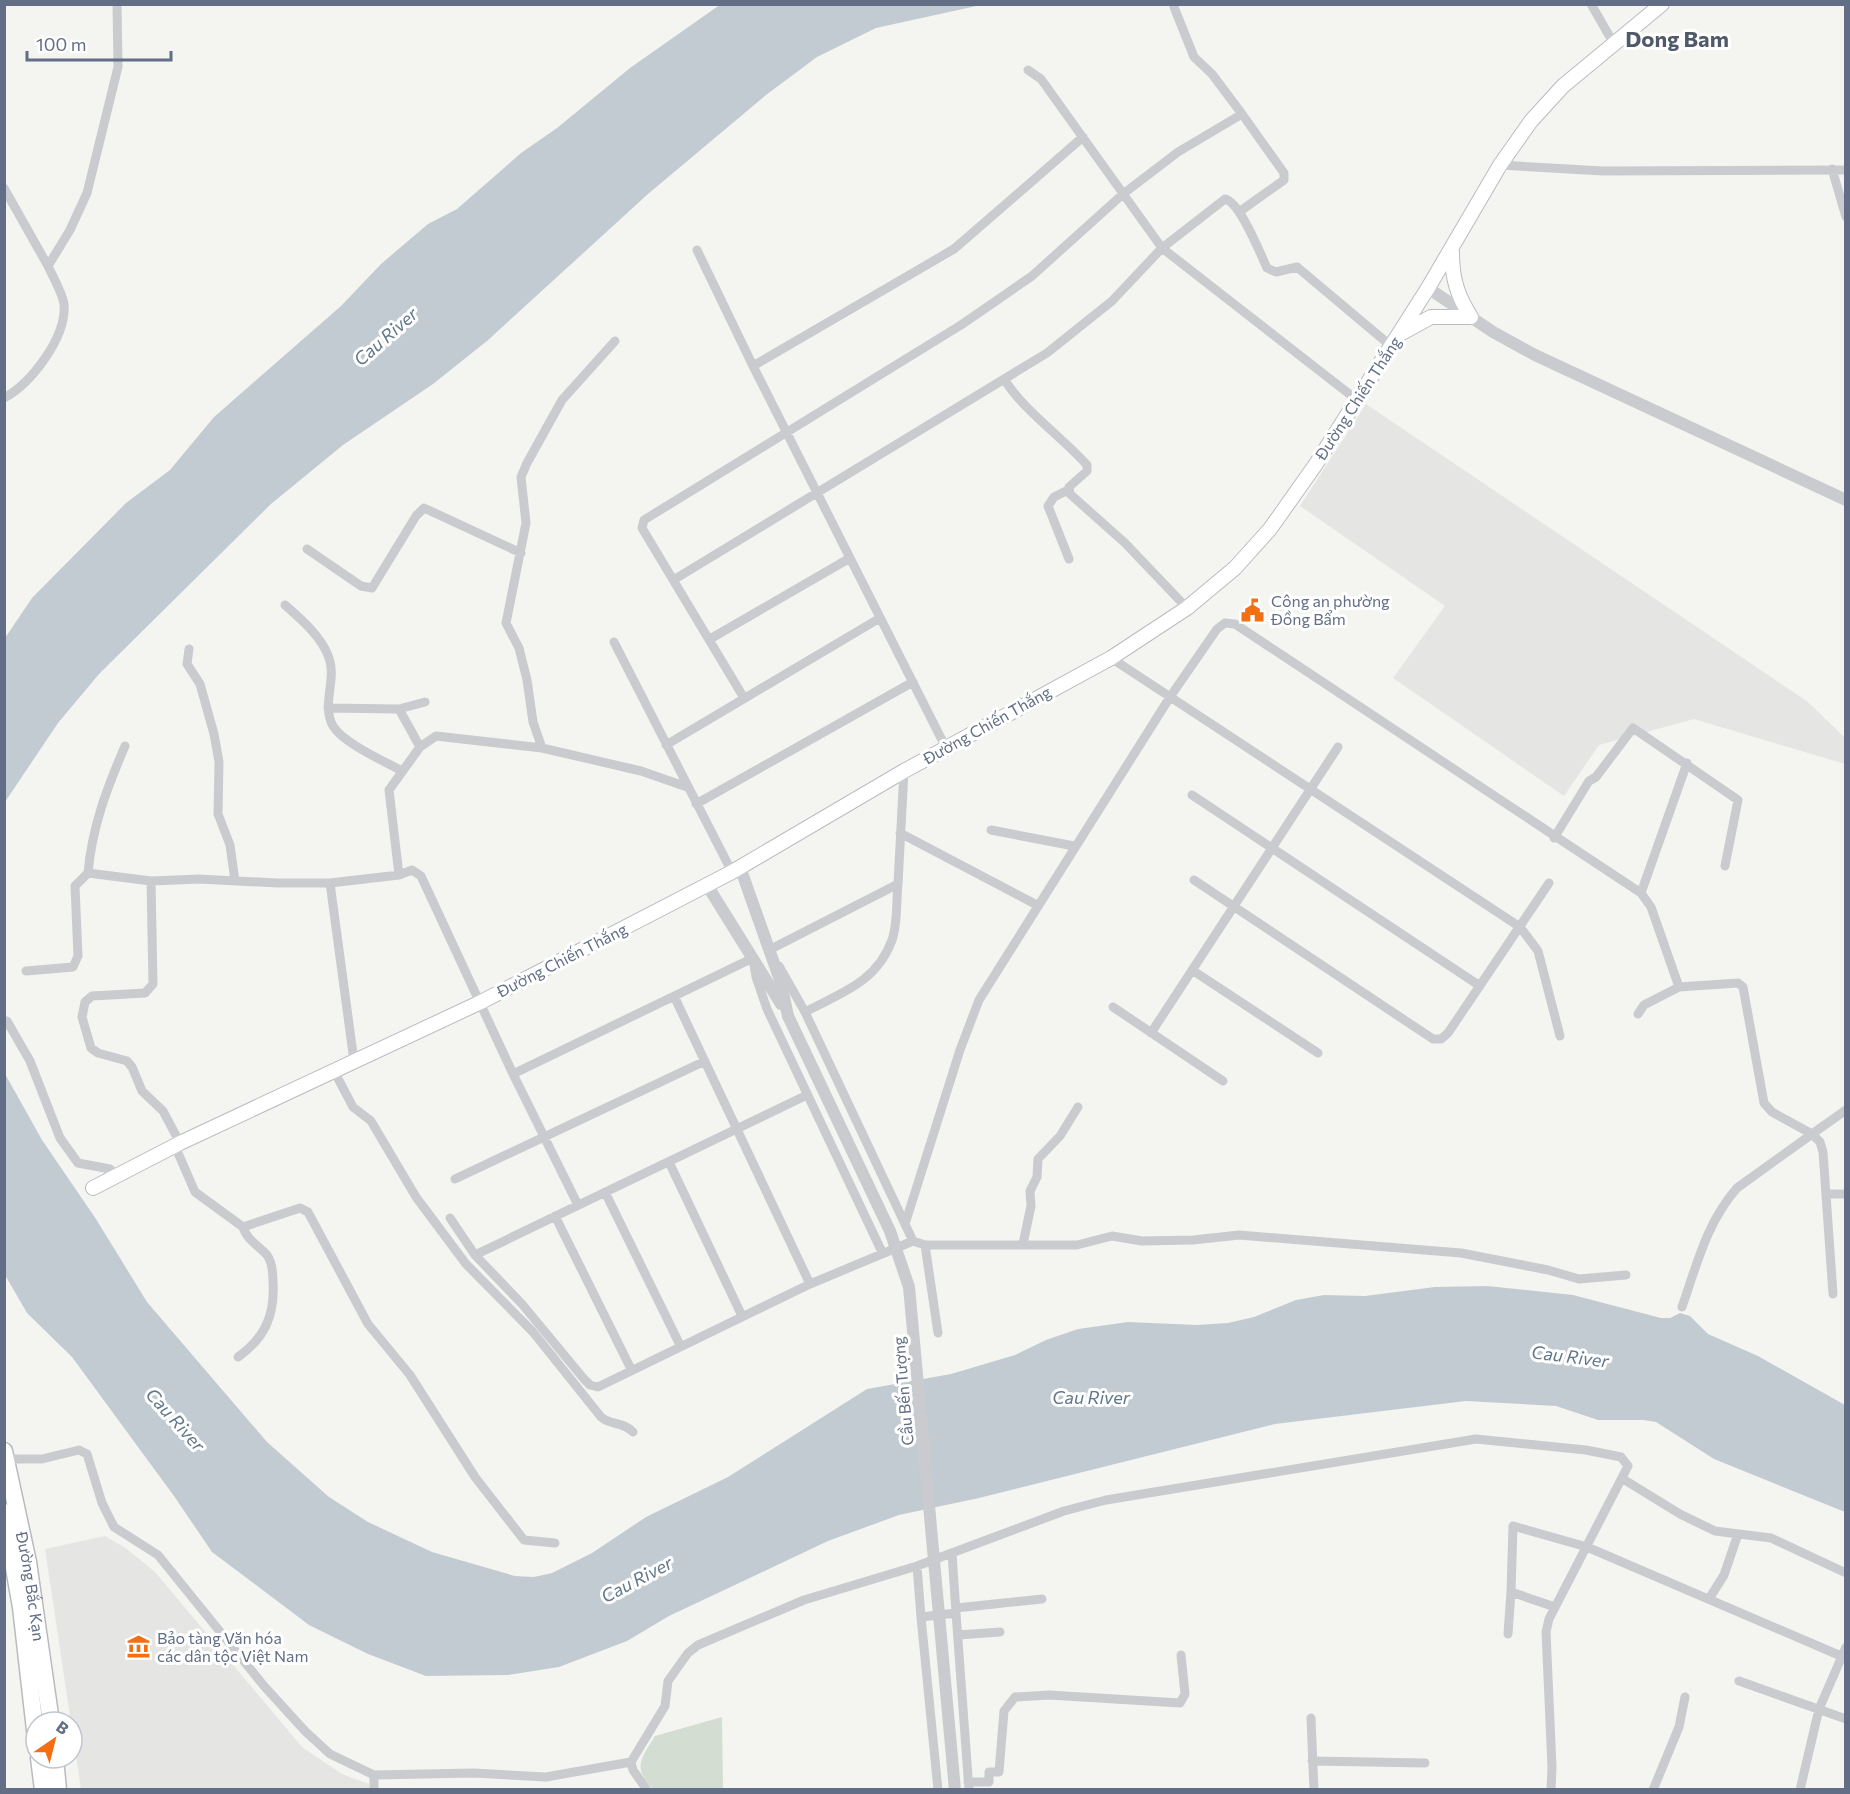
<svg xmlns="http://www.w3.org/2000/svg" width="1850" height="1794" font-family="Commissioner,sans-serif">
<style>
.built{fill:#e5e6e4}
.green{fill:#d4ddd1}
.water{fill:#c3cbd2}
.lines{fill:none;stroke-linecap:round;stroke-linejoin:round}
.secondary-casing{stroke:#b8bcc2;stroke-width:16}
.trunk-casing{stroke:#b8babe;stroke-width:19}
.minor{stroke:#c9cbcf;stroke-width:9}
.tertiary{stroke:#c9cbcf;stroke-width:12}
.secondary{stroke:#fff;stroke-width:14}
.trunk{stroke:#fff;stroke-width:16}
.tertiary-bridge{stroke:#c9cbcf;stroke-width:12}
.labels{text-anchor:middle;stroke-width:6;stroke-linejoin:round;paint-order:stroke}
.street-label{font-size:16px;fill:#616e85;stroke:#fff}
.poi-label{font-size:16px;fill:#616e85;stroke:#fff;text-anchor:start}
.water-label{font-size:18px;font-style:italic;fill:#61778a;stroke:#fff}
.district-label{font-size:22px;font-weight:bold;fill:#4f5969;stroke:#fff}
</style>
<rect width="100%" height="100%" fill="#f4f5f0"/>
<!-- built -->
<path class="built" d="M 1366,404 L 1808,702 L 1845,738 L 1845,764 L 1694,719 L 1599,745 L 1564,796 L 1393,678 L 1445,606 L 1300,506 Z
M 105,1536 L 127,1549 L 155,1572 L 302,1747 L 342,1774 L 369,1784 L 369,1789 L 81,1789 L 45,1549 Z"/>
<!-- green -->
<path class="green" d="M 722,1717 L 723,1789 L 653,1789 C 632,1767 641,1759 655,1736 Z"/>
<!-- water -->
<path class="water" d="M 721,4 L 981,5 L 876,28 L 817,57 L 766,95 L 648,194 L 487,341 L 433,384 L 343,445 L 271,504 L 99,674 L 58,723 L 5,802 L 5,638 L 32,598 L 126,503 L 170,470 L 214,417 L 341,306 L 381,264 L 428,224 L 457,209 L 521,153 L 557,128 L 630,68 Z
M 4,1072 L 42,1140 L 96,1219 L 147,1302 L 267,1442 L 329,1497 L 368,1522 L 432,1552 L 515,1576 L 534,1577 L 552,1573 L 592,1553 L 646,1517 L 728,1477 L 867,1389 L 951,1374 L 1015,1355 L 1046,1340 L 1078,1329 L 1128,1322 L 1197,1325 L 1228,1323 L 1254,1317 L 1296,1300 L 1324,1295 L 1365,1296 L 1435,1287 L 1487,1286 L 1573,1295 L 1661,1318 L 1670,1318 L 1680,1313 L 1690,1316 L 1708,1334 L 1758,1356 L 1845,1405 L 1845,1512 L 1714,1459 L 1656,1422 L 1643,1420 L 1598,1420 L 1556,1406 L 1466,1401 L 1275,1424 L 979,1498 L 899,1515 L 828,1541 L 669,1616 L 627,1641 L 559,1667 L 508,1675 L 426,1676 L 368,1654 L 309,1625 L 212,1552 L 174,1496 L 72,1357 L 27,1313 L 5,1275 Z"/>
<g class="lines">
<defs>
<path id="secondary" d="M 1452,252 C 1452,278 1457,295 1471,317
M 1400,334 L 1431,317 L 1471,317
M 93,1188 L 180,1143 L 481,1002 L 732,872 L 904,771 L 1111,658 L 1187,608 L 1235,568 L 1270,529 L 1316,464 L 1428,288 L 1500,165 L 1531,121 L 1563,86 L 1662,4"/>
<g id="trunk">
<path id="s1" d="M 4,1451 L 28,1562 L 51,1722"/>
<path d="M 4,1512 L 21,1607 L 36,1739"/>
<path d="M 39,1758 L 43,1790"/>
<path d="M 55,1758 L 58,1790"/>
</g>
</defs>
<!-- secondary casing -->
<use href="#secondary" class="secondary-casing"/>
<!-- trunk casing -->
<use href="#trunk" class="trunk-casing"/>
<!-- minor -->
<path class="minor" d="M 1591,4 L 1614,44
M 1174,7 L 1194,57 L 1212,74 L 1242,114 L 1284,173 L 1284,180 L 1239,212
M 1028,70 L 1041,79 L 1162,248 L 1357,400
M 1500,165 L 1603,171 L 1846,170
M 1832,169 L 1846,217
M 4,188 L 48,266
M 697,250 L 753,366 L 946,748
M 753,366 L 954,249 L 1083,137
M 1004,379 C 1024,411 1061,436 1087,465 L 1087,471 L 1069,487 L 1070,494 L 1125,543 L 1187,608
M 4,398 C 32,383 67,336 64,304 C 62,292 53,277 48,266 L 70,230 L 87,193 L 118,67 L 117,4
M 1068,490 L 1054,497 L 1048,506 L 1069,559
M 307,549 L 361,586 L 372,588 L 416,516 L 424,508 L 521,553
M 675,579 L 1047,353 L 1112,301 L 1162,248 L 1225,199 C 1240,202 1260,253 1267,268 L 1276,272 L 1297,267 L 1391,346
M 285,605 C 301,619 322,637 329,658 C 337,679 321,705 333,726 C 343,743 384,761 402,771
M 710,639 L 850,558
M 614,642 L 732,872
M 189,649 L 187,664 L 200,684 L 214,734 L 219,762 L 218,814 L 230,845 L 235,881
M 1111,658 L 1520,927 L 1538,951 L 1560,1036
M 744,698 L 642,528 L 644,520 L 961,325 L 1032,276 L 1123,194 L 1178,152 L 1242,114
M 328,708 L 399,709 L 425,702
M 399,709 L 420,747
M 666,745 L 880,618
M 542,748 L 533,722 L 527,680 L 519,648 L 506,623 L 526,523 L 521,477 L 527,463 L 562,400 L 615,341
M 1192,795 L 1480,986
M 696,804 L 913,682
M 991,830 L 1074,846
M 900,833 L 1037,905
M 1554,838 L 1589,781 L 1596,777 L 1633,728 L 1738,800 L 1725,866
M 88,873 C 92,827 107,788 125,746
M 1194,880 L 1433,1039 L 1441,1039 L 1448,1033 L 1549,883
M 151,881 L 153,984 L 145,993 L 92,996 L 85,1002 L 82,1017 L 91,1048 L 98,1053 L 127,1061 L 132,1067 L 142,1091 L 163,1111 L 180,1143
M 330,883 L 354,1061
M 1641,893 L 1687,763
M 771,954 L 769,950 L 898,884 L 904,771
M 779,966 L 805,1012 L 913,1241
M 1192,970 L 1318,1053
M 26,971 L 73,967 L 78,956 L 75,886 L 88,873 L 151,881 L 199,879 L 278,883 L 330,883 L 399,875
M 674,996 L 810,1284
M 1113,1007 L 1223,1081
M 805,1012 C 841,993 877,982 892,940 C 898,923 896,901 898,884
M 1638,1014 L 1644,1005 L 1679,987
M 7,1021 L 30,1061 L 60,1138 L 78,1163 L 110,1169 L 116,1176
M 1151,1033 L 1338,747
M 334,1071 L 353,1107 L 371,1121 L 416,1197 L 466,1264 L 533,1332 L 601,1417 C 611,1426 623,1421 633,1432
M 513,1074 L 753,958 L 756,977 L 767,1009 L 882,1252
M 175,1146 L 195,1192 L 243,1227 L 300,1208 L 308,1212 L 368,1324 L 410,1375 L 475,1477 L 524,1540 L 555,1543
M 669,1162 L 742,1316
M 455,1179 L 705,1061
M 605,1192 L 680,1345
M 1827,1194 L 1846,1194
M 578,1205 L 513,1074 L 421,876 L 412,870 L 399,875 L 389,790 L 420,747 L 436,736 L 542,748 L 641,771 L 687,787
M 555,1216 L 631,1369
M 450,1218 L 475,1255 L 522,1304 L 584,1379 L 590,1385 L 598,1387 L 810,1284 L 913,1241 L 925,1245 L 1077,1245 L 1112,1236 L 1142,1241 L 1193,1240 L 1239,1235 L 1461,1253 L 1548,1270 L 1579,1279 L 1626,1275
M 905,1224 L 960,1050 L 979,1000 L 1170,697 L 1217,629 L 1225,623 L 1235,624 L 1641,893 L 1651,907 L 1679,987 L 1738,983 L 1743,987 L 1764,1103 L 1772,1112 L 1812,1134 L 1737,1188 C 1707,1222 1697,1264 1682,1307
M 1023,1244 L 1031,1206 L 1030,1191 L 1037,1177 L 1038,1159 L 1060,1136 L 1078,1107
M 925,1245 L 938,1333
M 475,1255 L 807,1095
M 1833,1294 L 1823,1152 L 1820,1142 L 1812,1134 L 1846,1110
M 238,1357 C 265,1338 275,1315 273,1282 C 273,1273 272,1262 267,1255 C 259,1246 246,1239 243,1227
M 4,1459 L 42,1459 L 79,1450 L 87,1454 L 102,1503 L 114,1527 L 158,1555 L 264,1686 L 305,1731 L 330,1754 L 374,1775 L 374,1790
M 1623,1479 L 1680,1514 L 1715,1531 L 1771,1538 L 1846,1573
M 952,1553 L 956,1613
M 917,1566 L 921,1617
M 1511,1592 L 1513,1526 L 1587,1547 L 1841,1656
M 1709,1599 L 1724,1575 L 1738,1534
M 956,1608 L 1042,1599
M 1508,1634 L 1511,1592 L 1555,1607
M 958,1635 L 1000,1632
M 1739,1681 L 1846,1719
M 1311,1718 L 1314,1790
M 1312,1761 L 1425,1763
M 374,1775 L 474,1773 L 546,1777 L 631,1762
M 968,1782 L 989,1782 L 989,1772 L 999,1772 L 1004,1711 L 1015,1697 L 1049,1695 L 1180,1703 L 1185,1694 L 1181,1655
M 647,1790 L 633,1770 L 631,1762 L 665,1706 L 668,1681 L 688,1653 L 698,1645 L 804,1600 L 917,1566 L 1064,1511 L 1106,1500 L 1476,1439 L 1586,1450 L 1621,1457 L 1628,1466 L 1549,1619 L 1546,1632 L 1552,1767 L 1551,1790
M 938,1790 L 921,1617 L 956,1613 L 969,1790
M 1653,1790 L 1679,1727 L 1685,1697
M 1800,1790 L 1819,1709 L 1846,1647"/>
<!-- tertiary -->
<path class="tertiary" d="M 1428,288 L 1493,332 L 1535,355 L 1846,500
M 740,867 L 781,983 L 788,1016
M 707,885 L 781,1004"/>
<!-- secondary -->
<use href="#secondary" class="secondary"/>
<!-- trunk -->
<use href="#trunk" class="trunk"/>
<!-- tertiary-bridge -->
<path class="tertiary-bridge" d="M 788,1016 L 890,1231 L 909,1287 L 955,1790"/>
</g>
<!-- icons -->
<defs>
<symbol id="civic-bare" viewBox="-9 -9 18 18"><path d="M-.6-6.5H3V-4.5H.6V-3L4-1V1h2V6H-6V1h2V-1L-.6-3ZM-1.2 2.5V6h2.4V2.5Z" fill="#f46f11" stroke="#fff" stroke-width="2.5" paint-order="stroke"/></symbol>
<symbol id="museum-bare" viewBox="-9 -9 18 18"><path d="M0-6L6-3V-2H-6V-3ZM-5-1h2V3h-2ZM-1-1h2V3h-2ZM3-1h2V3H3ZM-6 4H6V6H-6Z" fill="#f46f11" stroke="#fff" stroke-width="2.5" paint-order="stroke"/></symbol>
</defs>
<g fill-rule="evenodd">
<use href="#civic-bare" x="1236" y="594" width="33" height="33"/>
<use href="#museum-bare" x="122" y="1630" width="33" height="33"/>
</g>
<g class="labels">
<!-- street labels -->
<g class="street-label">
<text transform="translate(1358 398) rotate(-57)" y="6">Đường Chiến Thắng</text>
<text transform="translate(987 725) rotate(-29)" y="6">Đường Chiến Thắng</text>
<text transform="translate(562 960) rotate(-27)" y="6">Đường Chiến Thắng</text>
<text transform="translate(903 1391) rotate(-95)" y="6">Cầu Bến Tượng</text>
<text dy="6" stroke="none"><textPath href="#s1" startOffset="138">Đường Bắc Kạn</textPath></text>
</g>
<!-- poi labels -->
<g class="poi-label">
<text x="1271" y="607">Công an phường<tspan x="1271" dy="18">Đồng Bẩm</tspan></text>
<text x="157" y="1644">Bảo tàng Văn hóa<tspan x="157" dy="18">các dân tộc Việt Nam</tspan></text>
</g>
<!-- water labels -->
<g class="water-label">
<text transform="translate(386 337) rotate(-41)" y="6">Cau River</text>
<text transform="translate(1570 1357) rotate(7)" y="6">Cau River</text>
<text x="1091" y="1404">Cau River</text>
<text transform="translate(175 1420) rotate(48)" y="6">Cau River</text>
<text transform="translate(637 1580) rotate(-28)" y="6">Cau River</text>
</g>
<!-- district labels -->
<g class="district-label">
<text x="1677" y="47">Dong Bam</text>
</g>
</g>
<!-- border -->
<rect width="1850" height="1794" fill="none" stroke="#616e85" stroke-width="12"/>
<!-- north arrow -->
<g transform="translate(54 1740) rotate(35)"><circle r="28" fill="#ffffff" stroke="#c0c5ce" stroke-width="1.5"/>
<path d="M0-4.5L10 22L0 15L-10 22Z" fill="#f46f11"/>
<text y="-9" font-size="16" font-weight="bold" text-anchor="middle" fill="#616e85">B</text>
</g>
<!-- scale -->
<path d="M27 51v9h144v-9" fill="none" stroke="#616e85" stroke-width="3"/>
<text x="36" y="51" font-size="18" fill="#616e85" stroke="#ffffff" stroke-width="4.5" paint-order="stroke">100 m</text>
</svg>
